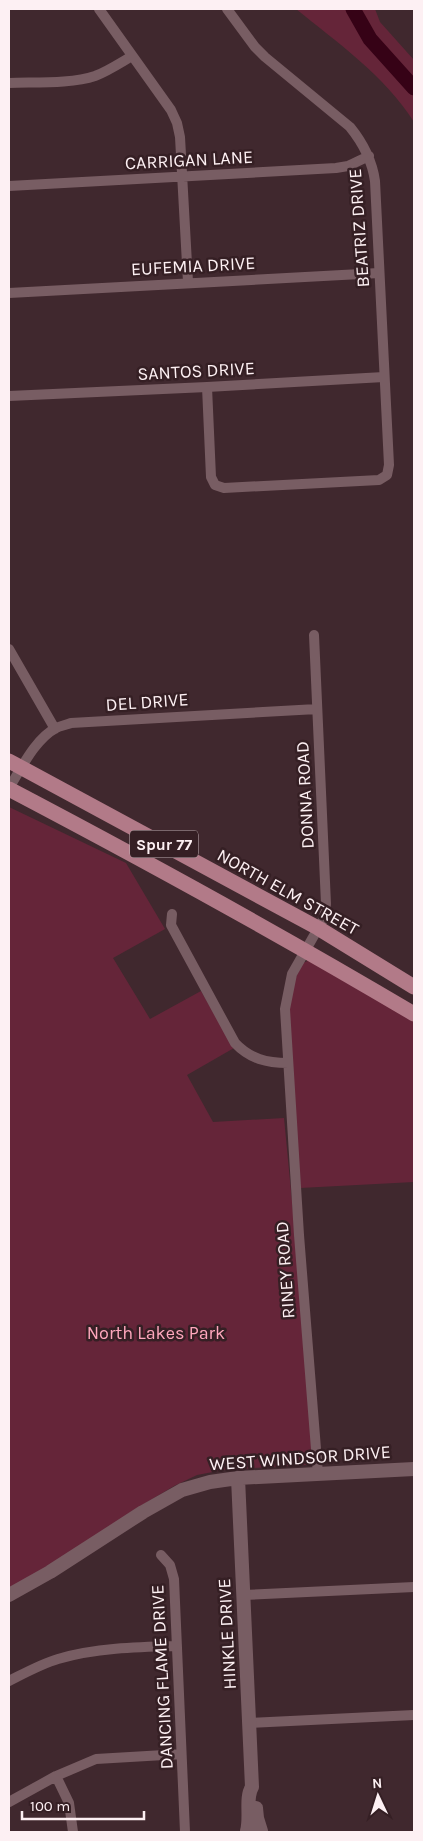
<svg xmlns="http://www.w3.org/2000/svg" width="423" height="1841" font-family="Karla,sans-serif">
<style>
.green{fill:#652539}
.lines{fill:none;stroke-linecap:round;stroke-linejoin:round}
.river{stroke:#360216;stroke-width:15}
.street{stroke:#785d63;stroke-width:10}
.secondary{stroke:#785d63;stroke-width:14}
.primary{stroke:#b27a88;stroke-width:15}
.labels{text-anchor:middle;stroke-width:5;stroke-linejoin:round;paint-order:stroke}
.shield{fill:#351f24;stroke:#c1b1b5;stroke-width:1}
.shield-label{font-size:16px;font-weight:bold;fill:#fdf0f3}
.street-label{font-size:18px;fill:#fdf0f3;stroke:#351f24}
.park-label{font-size:18px;fill:#ffa7bd;stroke:#351f24}
</style>
<rect width="100%" height="100%" fill="#40282e"/>
<!-- green -->
<path class="green" d="M 296,9 L 375,9 L 380,22 L 414,60 L 414,122 C 384,75 338,43 296,9 Z
M 9,807 L 126,863 L 165,929 L 113,958 L 150,1019 L 201,991 L 234,1048 L 187,1075 L 213,1122 L 284,1118 L 317,1462 L 305,1465 L 223,1470 L 197,1475 L 174,1486 L 129,1513 L 77,1550 L 9,1588 Z
M 310,960 L 414,1020 L 414,1182 L 300,1188 L 288,1016 L 293,983 L 303,963 Z"/>
<g class="lines">
<!-- river -->
<path class="river" d="M 353,9 L 370,39 L 414,88"/>
<!-- street -->
<path class="street" d="M 99,9 L 171,110 L 177,123 L 180,137 L 188,282
M 9,83 C 34,82 72,84 95,76 C 108,71 120,63 132,56
M 9,186 L 336,168 L 348,166 L 369,156
M 9,293 L 379,273
M 207,387 L 211,477 L 215,485 L 224,488 L 379,480 L 387,475 L 389,465 L 375,181 C 372,160 363,143 350,127 L 265,57 L 255,47 L 227,9
M 9,396 L 207,387 L 384,377
M 314,635 L 326,904 L 324,918 L 292,974 L 285,1009 L 299,1235 L 318,1474
M 9,649 L 55,729
M 9,788 C 21,769 35,739 56,728 C 60,726 66,725 71,723 L 317,709
M 172,914 L 171,925 L 235,1043 C 250,1059 267,1063 288,1063
M 161,1555 L 170,1565 L 174,1579 L 185,1832
M 243,1595 L 414,1587
M 9,1681 C 25,1673 41,1664 58,1659 C 95,1648 137,1647 176,1646
M 250,1723 L 414,1715
M 56,1776 L 69,1803 L 73,1832
M 9,1802 L 56,1776 L 96,1759 L 181,1754"/>
<!-- secondary -->
<path class="secondary" d="M 238,1478 L 252,1787 C 245,1798 251,1817 247,1831
M 9,1595 L 50,1572 L 143,1512 L 182,1490 L 210,1482 L 238,1478 L 414,1469
M 256,1808 L 257,1818 L 261,1831"/>
<!-- primary -->
<path class="primary" d="M 9,761 L 318,928 L 414,987
M 9,789 C 146,861 281,935 414,1014"/>
</g>
<g class="labels">
<!-- shield labels -->
<rect class="shield" x="130" y="830.5" width="68" height="27" rx="4"/>
<g class="shield-label">
<text x="164" y="850">Spur 77</text>
</g>
<!-- street labels -->
<g class="street-label">
<text transform="translate(189 160) rotate(-3)" y="6">CARRIGAN LANE</text>
<text transform="translate(359 228) rotate(-94)" y="6">BEATRIZ DRIVE</text>
<text transform="translate(193 266) rotate(-3)" y="6">EUFEMIA DRIVE</text>
<text transform="translate(196 371) rotate(-3)" y="6">SANTOS DRIVE</text>
<text transform="translate(147 702) rotate(-4)" y="6">DEL DRIVE</text>
<text transform="translate(305 795) rotate(-93)" y="6">DONNA ROAD</text>
<text transform="translate(288 892) rotate(29)" y="6">NORTH ELM STREET</text>
<text transform="translate(285 1270) rotate(-94)" y="6">RINEY ROAD</text>
<text transform="translate(300 1458) rotate(-4)" y="6">WEST WINDSOR DRIVE</text>
<text transform="translate(227 1634) rotate(-93)" y="6">HINKLE DRIVE</text>
<text transform="translate(162 1677) rotate(-93)" y="6">DANCING FLAME DRIVE</text>
</g>
<!-- park labels -->
<g class="park-label">
<text x="156" y="1339">North Lakes Park</text>
</g>
</g>
<!-- border -->
<rect width="423" height="1841" fill="none" stroke="#fdf0f3" stroke-width="20"/>
<!-- north arrow -->
<g transform="translate(378 1796) rotate(356)" stroke="#351f24" stroke-width="4" paint-order="stroke">
<path d="M0-4L9 19L0 12L-9 19Z" fill="#fdf0f3"/>
<text y="-8" font-size="14" font-weight="bold" text-anchor="middle" fill="#fdf0f3">N</text>
</g>
<!-- scale -->
<path d="M22 1811v8h122v-8" fill="none" stroke="#fdf0f3" stroke-width="2.5"/>
<text x="30" y="1811" font-size="15" fill="#fdf0f3" stroke="#351f24" stroke-width="4" paint-order="stroke">100 m</text>
</svg>
